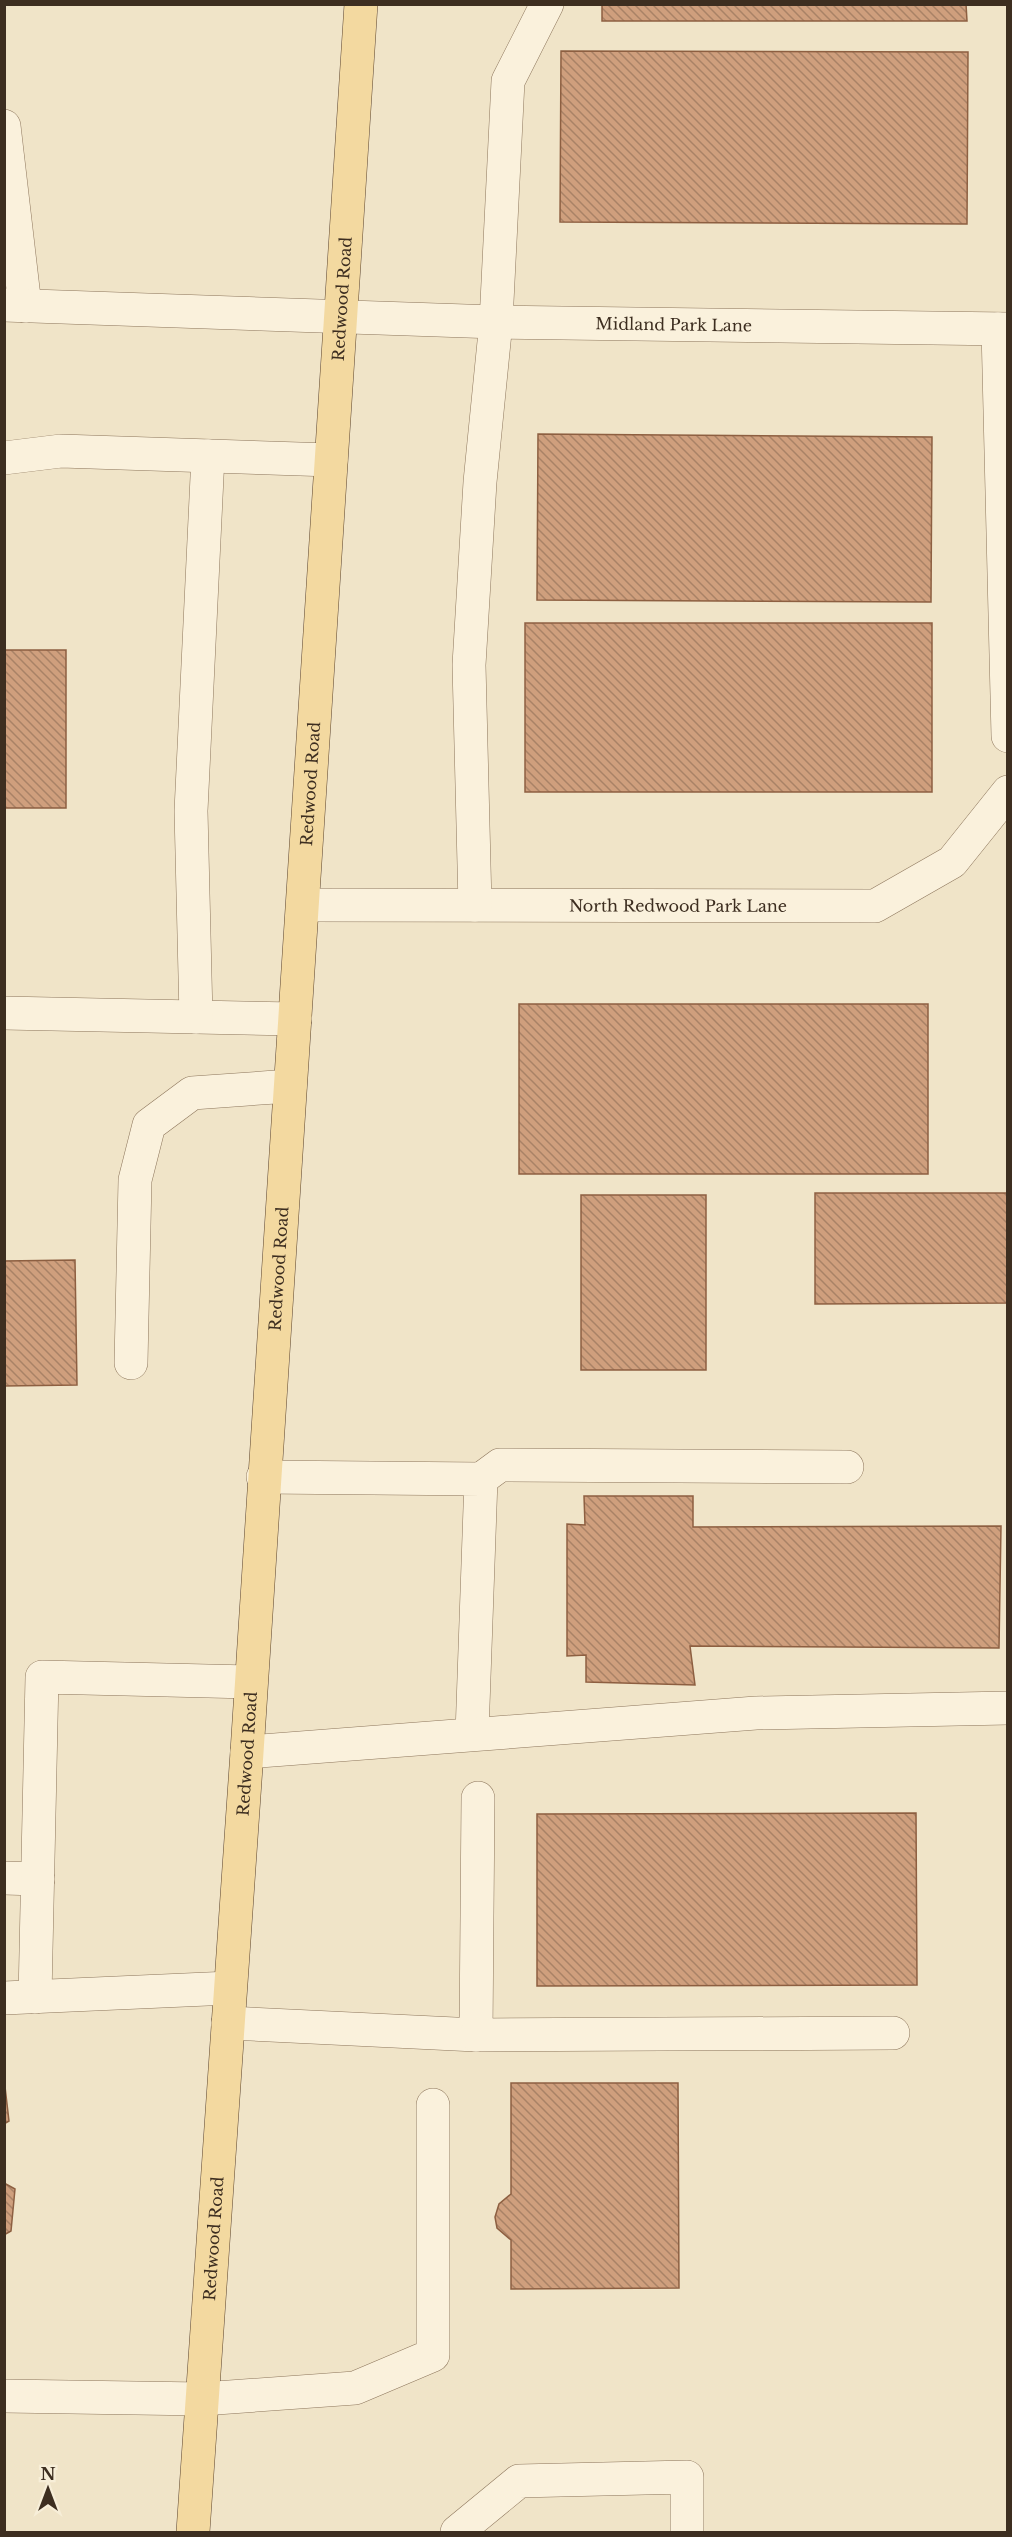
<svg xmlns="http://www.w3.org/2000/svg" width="1012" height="2537" font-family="'Libre Baskerville',serif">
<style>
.building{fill:url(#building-back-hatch);stroke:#8d5f41;stroke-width:1.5}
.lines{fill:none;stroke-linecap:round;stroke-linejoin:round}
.minor-casing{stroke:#8d765c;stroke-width:34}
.major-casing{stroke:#5b4430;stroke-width:34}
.minor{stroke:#faf1dc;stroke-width:33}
.major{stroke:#f3d9a0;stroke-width:33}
.labels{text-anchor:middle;stroke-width:4.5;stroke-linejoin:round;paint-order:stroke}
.street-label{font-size:16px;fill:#3d2e20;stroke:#f7eed8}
</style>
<defs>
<pattern id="building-back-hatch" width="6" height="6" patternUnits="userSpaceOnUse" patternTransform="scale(1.5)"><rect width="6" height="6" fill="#cf9f7d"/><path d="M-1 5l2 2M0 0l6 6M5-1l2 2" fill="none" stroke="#a98266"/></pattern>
</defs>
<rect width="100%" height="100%" fill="#f0e4c8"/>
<!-- building -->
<path class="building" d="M 602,4 L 966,4 L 967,21 L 602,21 Z
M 561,51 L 968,52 L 967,224 L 560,222 Z
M 538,434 L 932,437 L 931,602 L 537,600 Z
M 525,623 L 932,623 L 932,792 L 525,792 Z
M 4,650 L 66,650 L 66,808 L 4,808 Z
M 519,1004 L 928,1004 L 928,1174 L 519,1174 Z
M 815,1193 L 1008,1193 L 1008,1303 L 815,1304 Z
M 581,1195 L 706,1195 L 706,1370 L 581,1370 Z
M 75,1260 L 77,1385 L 4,1386 L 4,1261 Z
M 584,1496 L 693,1496 L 693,1527 L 1001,1526 L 999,1648 L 690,1646 L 695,1685 L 586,1682 L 586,1655 L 567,1656 L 567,1524 L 585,1525 Z
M 916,1813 L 917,1985 L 537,1986 L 537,1814 Z
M 4,2078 L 9,2121 L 4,2124 Z
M 511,2083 L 678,2083 L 679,2288 L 511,2289 L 511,2240 L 497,2228 L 495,2217 L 499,2204 L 511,2194 Z
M 4,2183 L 15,2189 L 11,2231 L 4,2235 Z"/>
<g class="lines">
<defs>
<g id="minor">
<path d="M 4,126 L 25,306"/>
<path id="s1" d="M 4,305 L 496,322 L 1008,329"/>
<path d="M 998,329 L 1008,736"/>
<path d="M 4,458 L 61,451 L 331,460"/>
<path id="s2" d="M 303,905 L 875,906 L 952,862 L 1008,792"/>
<path d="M 475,905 L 469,665 L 480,482 L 496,322 L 508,81 L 547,4"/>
<path d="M 4,1013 L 295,1019"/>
<path d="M 196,1017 L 191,811 L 208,456"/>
<path d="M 131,1363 L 135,1180 L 149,1125 L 192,1093 L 290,1086"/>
<path d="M 263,1477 L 481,1479 L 472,1734"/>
<path d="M 481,1479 L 500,1465 L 847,1467"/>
<path d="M 247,1752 L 756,1713 L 1008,1708"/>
<path d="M 4,1878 L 38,1879"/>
<path d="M 35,1997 L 42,1677 L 250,1682"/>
<path d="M 4,1998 L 230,1988"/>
<path d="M 228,2023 L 476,2035 L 478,1798"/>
<path d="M 476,2035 L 893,2033"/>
<path d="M 4,2396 L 202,2399 L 355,2388 L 433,2355 L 433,2105"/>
<path d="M 457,2532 L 519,2481 L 687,2477 L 687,2532"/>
</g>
<g id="major">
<path id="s3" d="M 193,2532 L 247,1752 L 361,4"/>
</g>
</defs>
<!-- minor casing -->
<use href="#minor" class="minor-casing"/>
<!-- major casing -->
<use href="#major" class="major-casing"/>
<!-- minor -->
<use href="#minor" class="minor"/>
<!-- major -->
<use href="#major" class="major"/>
</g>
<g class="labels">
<!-- street labels -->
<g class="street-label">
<text dy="6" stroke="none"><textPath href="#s3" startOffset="2238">Redwood Road</textPath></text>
<text dy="6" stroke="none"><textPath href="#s1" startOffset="670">Midland Park Lane</textPath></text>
<text dy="6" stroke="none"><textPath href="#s3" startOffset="1752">Redwood Road</textPath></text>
<text dy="6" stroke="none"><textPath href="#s2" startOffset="375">North Redwood Park Lane</textPath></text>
<text dy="6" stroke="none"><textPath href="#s3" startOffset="1266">Redwood Road</textPath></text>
<text dy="6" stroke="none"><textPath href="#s3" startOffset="780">Redwood Road</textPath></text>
<text dy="6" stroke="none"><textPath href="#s3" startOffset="294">Redwood Road</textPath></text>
</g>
</g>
<!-- border -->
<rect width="1012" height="2537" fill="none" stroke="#3d2e20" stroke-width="12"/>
<!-- north arrow -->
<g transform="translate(48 2489)" stroke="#f7eed8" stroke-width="4.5" paint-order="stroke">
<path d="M0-4.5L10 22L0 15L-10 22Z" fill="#3d2e20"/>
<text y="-9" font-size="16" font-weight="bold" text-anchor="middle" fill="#3d2e20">N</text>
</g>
</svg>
